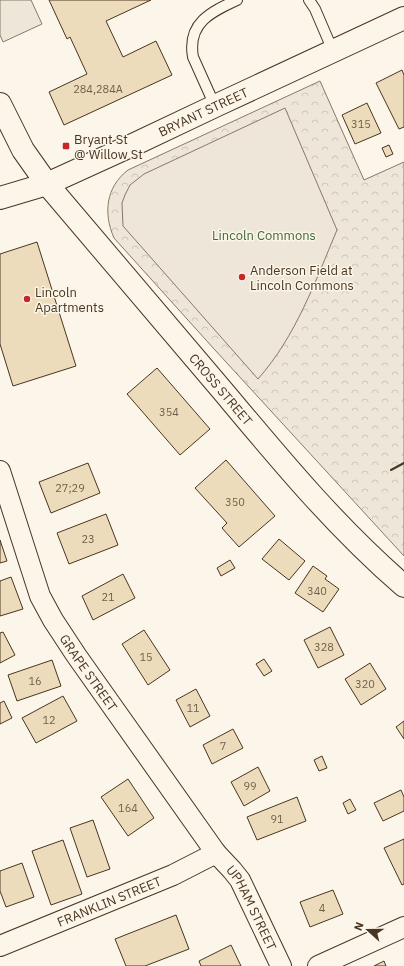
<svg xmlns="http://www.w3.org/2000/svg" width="404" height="966" font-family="'IBM Plex Sans',sans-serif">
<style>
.park{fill:url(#park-crowns);stroke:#887966}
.pitch{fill:#ede6d9;stroke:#887966}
.parking{fill:#ede7d9;stroke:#887966}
.building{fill:#ecdcbc;stroke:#4a3520}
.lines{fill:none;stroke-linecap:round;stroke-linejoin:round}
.lane-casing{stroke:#4a3520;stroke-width:12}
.street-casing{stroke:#4a3520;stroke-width:22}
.secondary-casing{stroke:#4a3520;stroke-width:24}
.lane{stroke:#fbf6e9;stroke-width:10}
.street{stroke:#fbf6e9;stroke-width:20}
.secondary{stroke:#fbf6e9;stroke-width:22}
.wall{stroke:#4a3520;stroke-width:2}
.poi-dot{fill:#c62828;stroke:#fbf6e9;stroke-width:1.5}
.labels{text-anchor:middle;stroke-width:3;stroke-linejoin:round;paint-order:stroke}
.number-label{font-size:11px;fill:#725f47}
.street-label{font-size:13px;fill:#4a3520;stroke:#fbf6e9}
.poi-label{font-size:13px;fill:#4a3520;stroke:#fbf6e9;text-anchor:start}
.park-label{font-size:13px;fill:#436837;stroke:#fbf6e9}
</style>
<defs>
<pattern id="park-crowns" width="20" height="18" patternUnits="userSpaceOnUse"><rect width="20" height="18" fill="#ede6d9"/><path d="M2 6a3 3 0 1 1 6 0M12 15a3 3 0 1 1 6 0" fill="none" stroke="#cdc6ba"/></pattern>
</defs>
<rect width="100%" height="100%" fill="#fbf6e9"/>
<!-- park -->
<path class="park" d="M 320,81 L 364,180 L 404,162 L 404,556 L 215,350 L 114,238 C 103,213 106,187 128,170 Z"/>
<!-- pitch -->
<path class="pitch" d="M 285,108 L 337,230 C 315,282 296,336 258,379 L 123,226 L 122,203 L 125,195 L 130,185 L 144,174 Z"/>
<!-- parking -->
<path class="parking" d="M 0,0 L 31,0 L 42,24 L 3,42 L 0,35 Z"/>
<!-- building -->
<path class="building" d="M 49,0 L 151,0 L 106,21 L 123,57 L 156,41 L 172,75 L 64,125 L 49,92 L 87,74 L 70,37 L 67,39 Z
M 402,70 L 404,75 L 404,127 L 399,129 L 376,83 Z
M 367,103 L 381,133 L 355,144 L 342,115 Z
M 389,145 L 393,154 L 386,157 L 382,148 Z
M 37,242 L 76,366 L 13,386 L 0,344 L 0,254 Z
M 157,368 L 210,429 L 180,455 L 127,394 Z
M 226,460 L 275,516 L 239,547 L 222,528 L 227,523 L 195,488 Z
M 88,463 L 100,493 L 51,513 L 39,482 Z
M 106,514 L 118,545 L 69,564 L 57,533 Z
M 279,539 L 305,561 L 289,580 L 262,559 Z
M 0,540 L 7,561 L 0,563 Z
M 230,560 L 235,568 L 221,576 L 217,568 Z
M 313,566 L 327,576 L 325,579 L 339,589 L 323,612 L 295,593 Z
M 123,574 L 135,598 L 93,620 L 82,596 Z
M 11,577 L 23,609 L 0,616 L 0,581 Z
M 330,627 L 344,655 L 318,668 L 304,640 Z
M 144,630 L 170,670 L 148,685 L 122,644 Z
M 3,632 L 15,655 L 0,663 L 0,633 Z
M 264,659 L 272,671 L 264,676 L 256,664 Z
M 52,660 L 61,686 L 17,701 L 8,675 Z
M 370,663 L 386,689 L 361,705 L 345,679 Z
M 196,689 L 210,716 L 190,727 L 176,700 Z
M 63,696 L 77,721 L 36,743 L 22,718 Z
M 4,701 L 12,718 L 0,724 L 0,703 Z
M 404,721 L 404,739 L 396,727 Z
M 233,729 L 243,748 L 212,764 L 203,745 Z
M 322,756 L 327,768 L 319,771 L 314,760 Z
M 258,767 L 270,791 L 244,806 L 231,782 Z
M 128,779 L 154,818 L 128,836 L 101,797 Z
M 401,790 L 404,797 L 404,811 L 383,821 L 374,803 Z
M 297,797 L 306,821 L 257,840 L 247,817 Z
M 350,799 L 356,810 L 348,814 L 343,803 Z
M 93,820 L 110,869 L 87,877 L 70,828 Z
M 404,839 L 404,884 L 402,885 L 384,848 Z
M 63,840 L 82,894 L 51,905 L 32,851 Z
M 22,863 L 34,897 L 6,907 L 0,891 L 0,871 Z
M 333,890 L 343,914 L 310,927 L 300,902 Z
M 176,915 L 189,949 L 145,966 L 126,966 L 115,939 Z
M 231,945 L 241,966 L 201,966 L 199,961 Z
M 384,961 L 386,966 L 374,966 Z"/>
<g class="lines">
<defs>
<path id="lane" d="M 309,0 L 315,9 L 333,51
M 215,106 L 193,57 C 187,23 211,12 237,0"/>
<g id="street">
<path id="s1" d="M 0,471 L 31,568 L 40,596 L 53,620 L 76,655 L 216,853 L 232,870 L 240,880 L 281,966"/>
<path id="s2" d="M 0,946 L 173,875 L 216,853"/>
<path d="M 318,966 L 404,927"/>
</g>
<g id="secondary">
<path id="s3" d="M 0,104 L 23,150 L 47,184 C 107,255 167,326 227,396 C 283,463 337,528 404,586"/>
<path id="s4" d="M 0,198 L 47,184 L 137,143 L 215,106 L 404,18"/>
</g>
</defs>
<!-- lane casing -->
<use href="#lane" class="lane-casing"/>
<!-- street casing -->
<use href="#street" class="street-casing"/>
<!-- secondary casing -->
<use href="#secondary" class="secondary-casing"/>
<!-- lane -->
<use href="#lane" class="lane"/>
<!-- street -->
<use href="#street" class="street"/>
<!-- secondary -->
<use href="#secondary" class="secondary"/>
<!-- wall -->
<path class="wall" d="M 391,470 L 404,463"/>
</g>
<!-- markers -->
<g class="poi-dot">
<rect x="62" y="142" width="8" height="8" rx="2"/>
<circle cx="242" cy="277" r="4"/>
<circle cx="27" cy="299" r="4"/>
</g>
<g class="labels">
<!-- number labels -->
<g class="number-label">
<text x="98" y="93">284,284A</text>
<text x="361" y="128">315</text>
<text x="169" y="416">354</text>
<text x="70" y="492">27;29</text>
<text x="235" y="506">350</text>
<text x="88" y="543">23</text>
<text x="317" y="595">340</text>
<text x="108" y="601">21</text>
<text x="324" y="651">328</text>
<text x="146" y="661">15</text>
<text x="35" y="685">16</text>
<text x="365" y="688">320</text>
<text x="193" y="712">11</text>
<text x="49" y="724">12</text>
<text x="223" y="750">7</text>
<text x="250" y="790">99</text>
<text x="128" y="812">164</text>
<text x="277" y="823">91</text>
<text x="322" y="912">4</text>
</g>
<!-- street labels -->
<g class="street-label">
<text dy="5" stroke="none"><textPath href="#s4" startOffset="221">BRYANT STREET</textPath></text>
<text dy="5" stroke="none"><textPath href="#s3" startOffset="362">CROSS STREET</textPath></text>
<text dy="5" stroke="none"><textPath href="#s1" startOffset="222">GRAPE STREET</textPath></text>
<text dy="5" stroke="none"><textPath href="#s2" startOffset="118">FRANKLIN STREET</textPath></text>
<text dy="5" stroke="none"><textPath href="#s1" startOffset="509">UPHAM STREET</textPath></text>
</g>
<!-- poi labels -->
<g class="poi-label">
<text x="74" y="144">Bryant St<tspan x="74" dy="15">@ Willow St</tspan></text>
<text x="250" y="275">Anderson Field at<tspan x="250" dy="15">Lincoln Commons</tspan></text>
<text x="35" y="297">Lincoln<tspan x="35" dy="15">Apartments</tspan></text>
</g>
<!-- park labels -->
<g class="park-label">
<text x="264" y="240">Lincoln Commons</text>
</g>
</g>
<!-- north arrow -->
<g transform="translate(368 930) rotate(291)" stroke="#fbf6e9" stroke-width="3" paint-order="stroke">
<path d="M0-3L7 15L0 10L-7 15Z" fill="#4a3520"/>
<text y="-6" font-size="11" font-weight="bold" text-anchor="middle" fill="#4a3520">N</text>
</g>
</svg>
